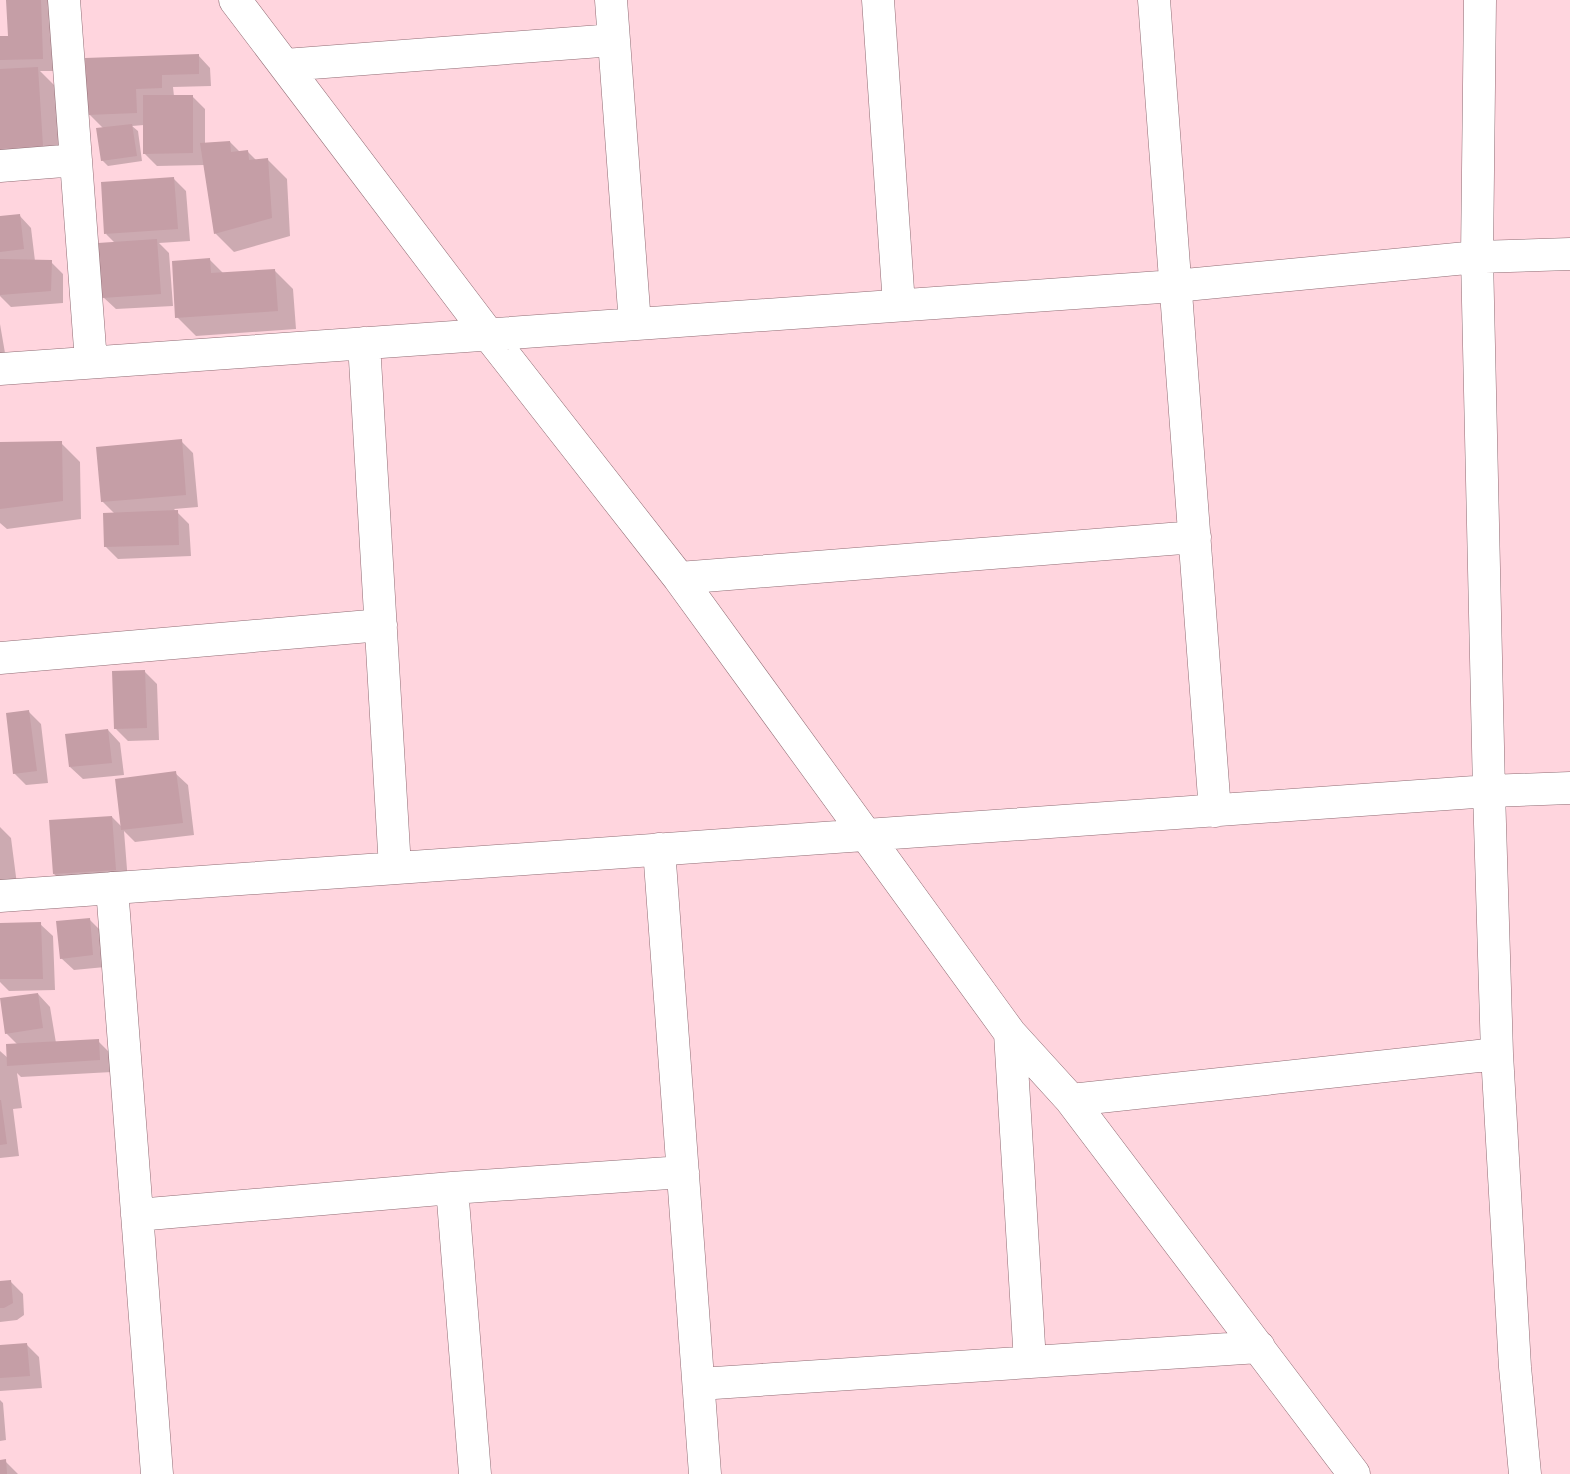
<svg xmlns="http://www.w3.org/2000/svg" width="1570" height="1474" font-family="Helvetica,sans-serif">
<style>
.shadow{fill:#0003}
.building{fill:#c59ea6}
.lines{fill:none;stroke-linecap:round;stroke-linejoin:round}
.minor-casing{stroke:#906c74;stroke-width:33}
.minor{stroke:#fff;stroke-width:32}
</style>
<rect width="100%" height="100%" fill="#ffd5de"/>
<!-- shadow -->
<path class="shadow" d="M 8,0 L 52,0 L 55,71 L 40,71 L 56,87 L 62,164 L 0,168 L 0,38 L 9,38 Z
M 198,55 L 210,68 L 211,86 L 173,87 L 174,96 L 192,96 L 205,109 L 205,144 L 230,142 L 240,152 L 248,152 L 257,161 L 268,160 L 287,179 L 290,236 L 234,252 L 215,233 L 205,165 L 157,166 L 144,153 L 144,125 L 132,126 L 138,131 L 142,161 L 108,166 L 102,160 L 104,129 L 89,114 Z
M 174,179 L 186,191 L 190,241 L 159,243 L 169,253 L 173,306 L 116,309 L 103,297 L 115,243 L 106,234 Z
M 19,215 L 31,228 L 35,261 L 51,262 L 63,274 L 63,303 L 11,307 L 0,296 L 0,218 Z
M 210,260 L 224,274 L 274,270 L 293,289 L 296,329 L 196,336 L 177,317 Z
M 0,324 L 5,353 L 0,354 Z
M 181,441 L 193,453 L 198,507 L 174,509 L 189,524 L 191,556 L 118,559 L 106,547 L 115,514 L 102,501 Z
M 61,443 L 80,462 L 81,519 L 7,529 L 0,523 L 0,444 Z
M 145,672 L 157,684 L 159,740 L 128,741 L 116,729 Z
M 29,712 L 41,724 L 48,783 L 26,785 L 14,773 Z
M 108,730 L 120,743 L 124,775 L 83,779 L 70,767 Z
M 175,773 L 188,785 L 194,835 L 135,842 L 124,831 L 128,882 L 67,886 L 54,874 L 112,817 L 123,828 Z
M 0,827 L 11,838 L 19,900 L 0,902 Z
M 90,920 L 102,932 L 105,967 L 74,970 L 61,958 Z
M 0,924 L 40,924 L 53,936 L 55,990 L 9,991 L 0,982 Z
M 38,994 L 50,1007 L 56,1043 L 98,1041 L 110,1053 L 112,1072 L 21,1077 L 17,1073 L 22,1108 L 13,1109 L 19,1156 L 0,1158 L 0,1051 L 9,1059 L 18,1045 L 6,1033 Z
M 10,1281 L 23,1294 L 24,1315 L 17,1320 L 0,1322 L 0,1282 Z
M 27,1345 L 39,1357 L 42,1388 L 0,1391 L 0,1347 Z
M 0,1400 L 3,1403 L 6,1440 L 0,1441 Z
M 0,1461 L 5,1461 L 18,1474 L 0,1474 Z"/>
<!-- building -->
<path class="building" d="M 6,0 L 41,0 L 43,59 L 0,60 L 0,36 L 8,36 Z
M 199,54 L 199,74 L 162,75 L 162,88 L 136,89 L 137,113 L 87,115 L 85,58 Z
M 38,67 L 43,146 L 0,149 L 0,69 Z
M 143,95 L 193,95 L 193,153 L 143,154 Z
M 132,124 L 137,156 L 101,161 L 96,128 Z
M 230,141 L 231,152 L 248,150 L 249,160 L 268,158 L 272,218 L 214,234 L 200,143 Z
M 174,177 L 178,229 L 104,234 L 101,182 Z
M 20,214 L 24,249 L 0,252 L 0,216 Z
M 157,239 L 161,294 L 102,298 L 98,243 Z
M 210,258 L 211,273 L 275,269 L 278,311 L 175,318 L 172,261 Z
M 0,259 L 52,260 L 51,291 L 0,295 Z
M 182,439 L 186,495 L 101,502 L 96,447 Z
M 62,441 L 63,501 L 0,509 L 0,442 Z
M 178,510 L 179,545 L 104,547 L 103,513 Z
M 145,670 L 147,728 L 114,729 L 112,671 Z
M 29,710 L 37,771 L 13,774 L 6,713 Z
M 108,729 L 112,763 L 69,767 L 65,734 Z
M 176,771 L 183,823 L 121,830 L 115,779 Z
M 112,816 L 116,870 L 53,874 L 49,820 Z
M 90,918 L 93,955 L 60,959 L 56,921 Z
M 41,922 L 43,979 L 0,979 L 0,923 Z
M 38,993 L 43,1028 L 5,1034 L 0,998 Z
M 99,1039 L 100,1060 L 7,1066 L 6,1044 Z
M 0,1100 L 1,1100 L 7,1144 L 0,1145 Z
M 11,1280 L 13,1303 L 4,1308 L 0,1308 L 0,1281 Z
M 27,1343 L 30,1376 L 0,1378 L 0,1345 Z
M 6,1459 L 7,1474 L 0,1474 L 0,1460 Z"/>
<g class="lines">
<defs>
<path id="minor" d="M 64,0 L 91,362
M 235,0 L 488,334 L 679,578 L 1010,1033 L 1071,1100 L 1354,1474
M 611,0 L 635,324
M 878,0 L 899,305
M 1154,0 L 1215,811
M 1480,0 L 1477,257 L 1489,791 L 1497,1054 L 1515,1367 L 1525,1474
M 285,65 L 614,40
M 0,166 L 76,160
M 364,343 L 395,868
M 0,369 L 1175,286 L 1477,257 L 1570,254
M 679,578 L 1195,537
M 0,658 L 381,625
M 659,849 L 705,1474
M 112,888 L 157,1474
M 0,896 L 1489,791 L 1570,788
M 1010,1033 L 1030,1362
M 1071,1100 L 1497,1054
M 452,1188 L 475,1474
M 137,1215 L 452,1188 L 683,1172
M 699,1384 L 1259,1347"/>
</defs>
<!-- minor casing -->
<use href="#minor" class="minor-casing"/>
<!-- minor -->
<use href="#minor" class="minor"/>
</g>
</svg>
